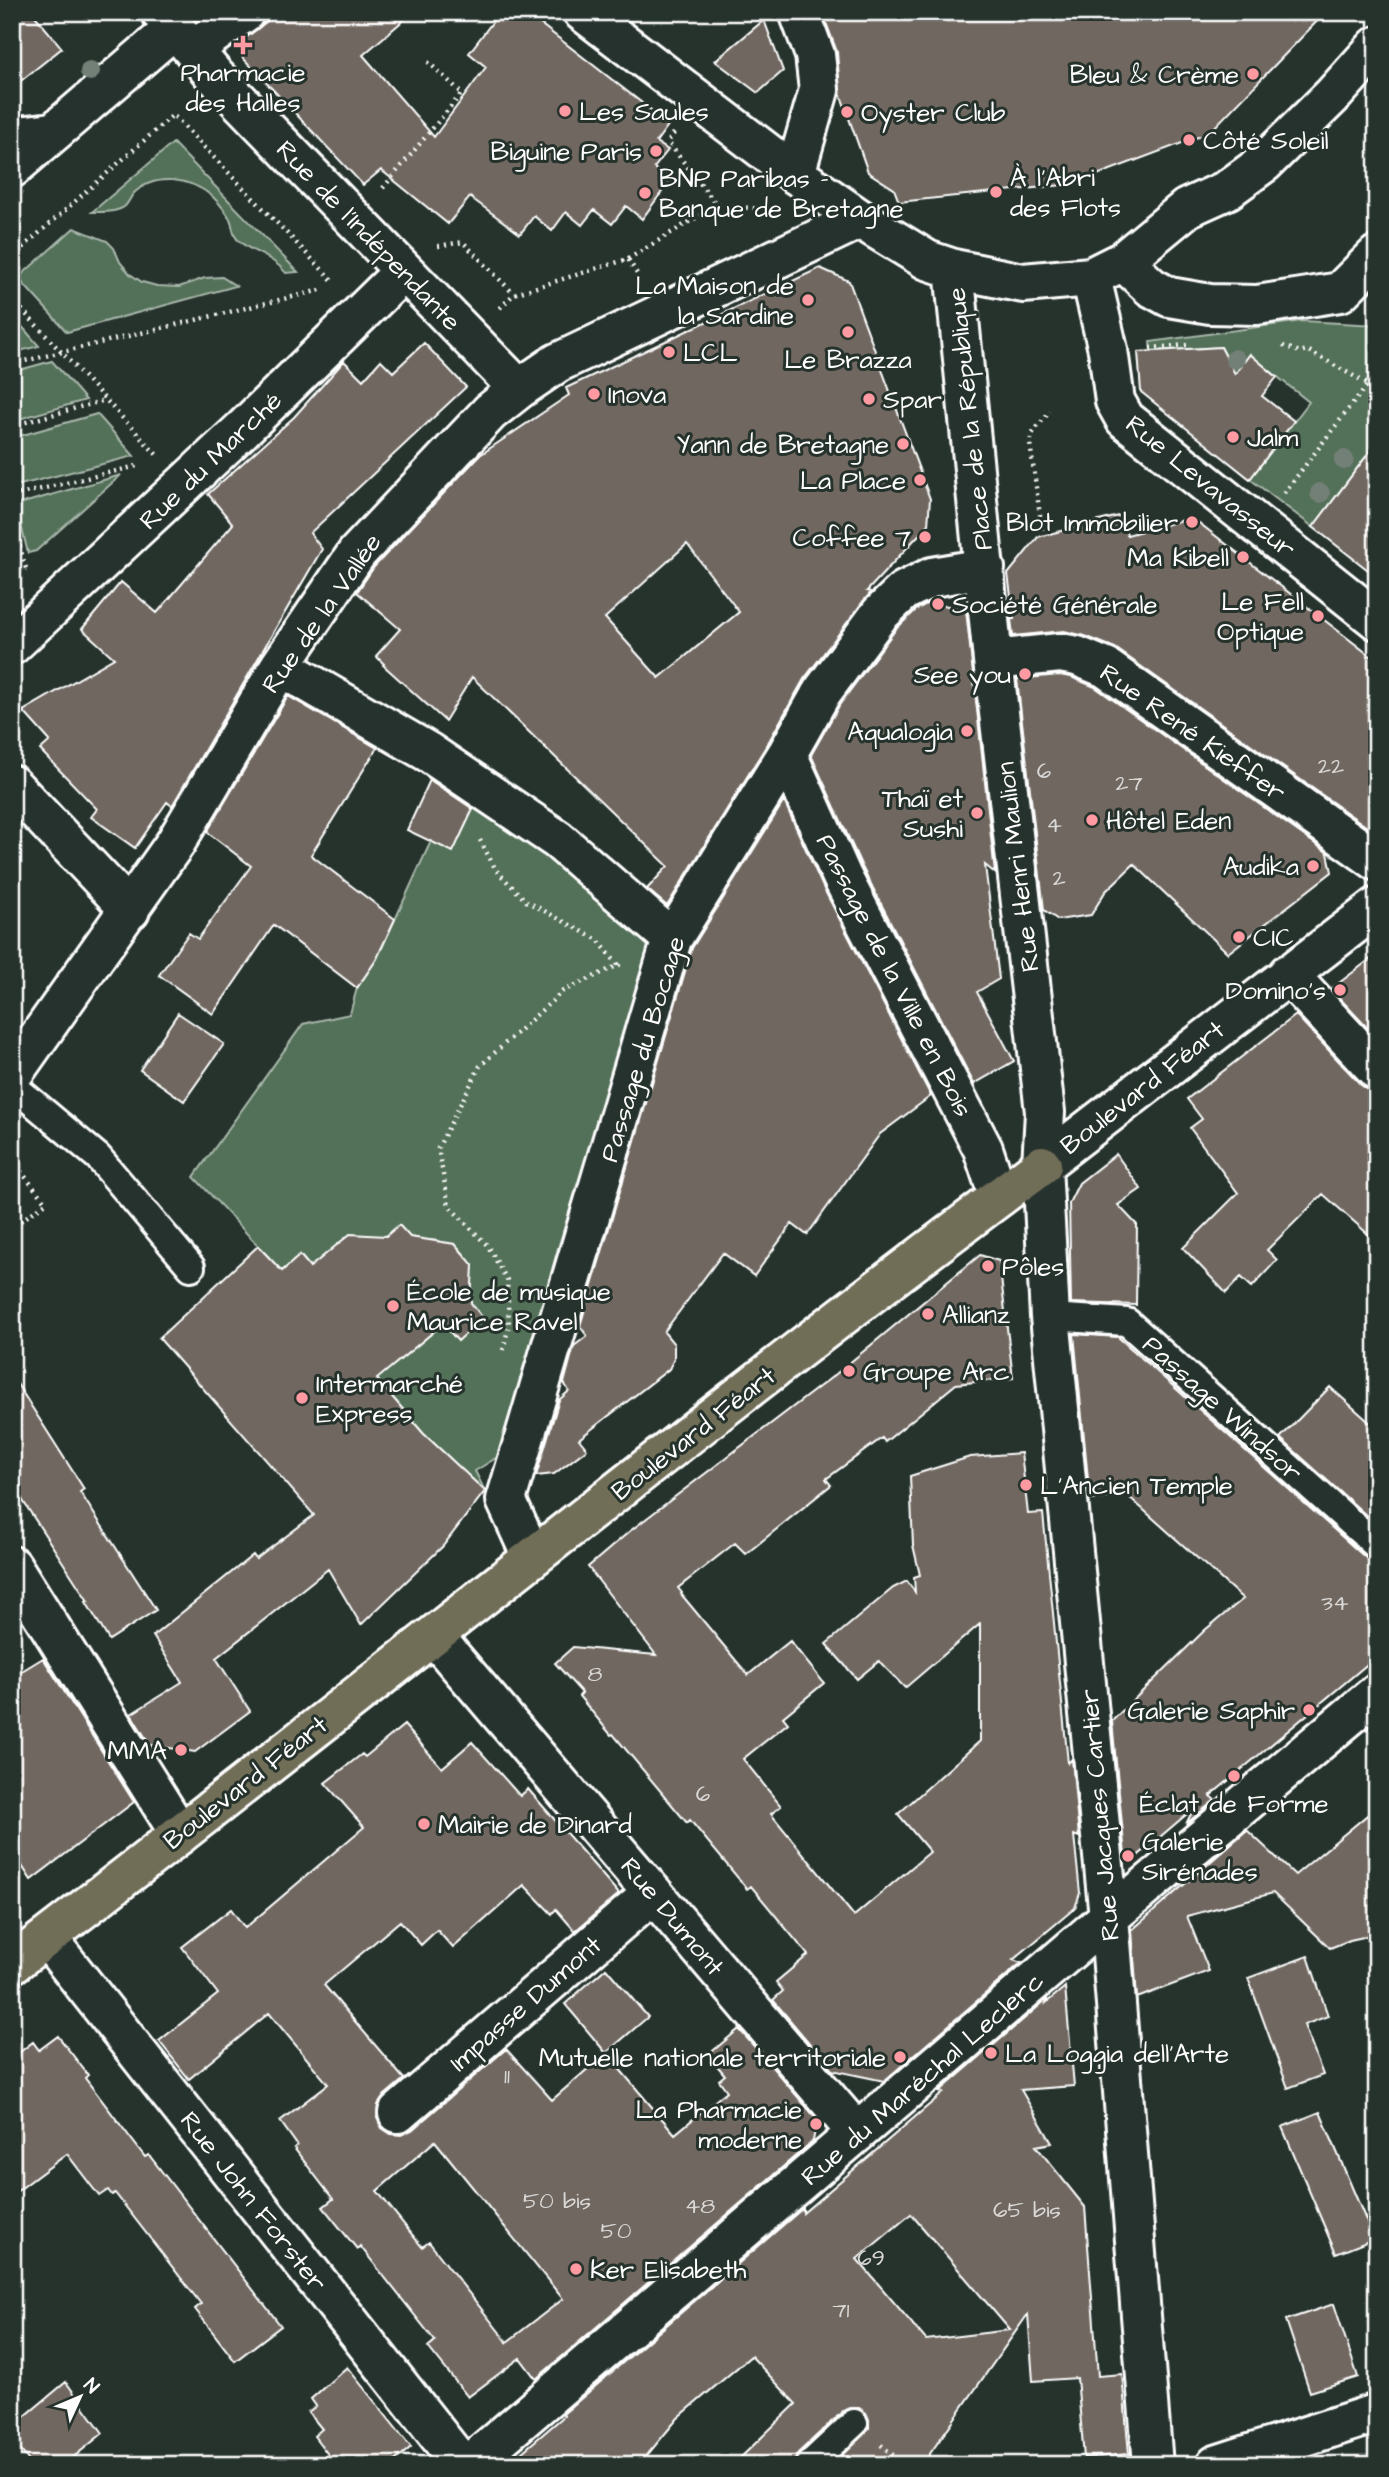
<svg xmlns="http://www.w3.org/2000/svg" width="1389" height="2477" font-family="'Architects Daughter',sans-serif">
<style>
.green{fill:#537058;stroke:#a9b8ac;stroke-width:2}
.building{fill:#706761;stroke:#fff;stroke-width:2;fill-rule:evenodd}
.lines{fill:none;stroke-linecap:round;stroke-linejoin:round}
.lane-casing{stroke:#fff;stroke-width:32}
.street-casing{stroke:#fff;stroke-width:44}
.secondary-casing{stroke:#fff;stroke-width:44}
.primary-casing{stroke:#fff;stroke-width:44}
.path{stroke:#fff;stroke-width:4.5;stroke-dasharray:2 5;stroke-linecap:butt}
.lane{stroke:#26332d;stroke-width:26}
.street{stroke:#26332d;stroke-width:38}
.secondary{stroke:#26332d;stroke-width:38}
.primary{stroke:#716e59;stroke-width:38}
.tree{fill:#738077}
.poi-dot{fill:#ff9aa2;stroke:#26332d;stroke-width:2.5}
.labels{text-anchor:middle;stroke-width:6;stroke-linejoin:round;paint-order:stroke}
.number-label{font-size:23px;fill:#dbd9d8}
.poi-label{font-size:26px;fill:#fff;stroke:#26332d;text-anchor:start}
.street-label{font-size:26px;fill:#fff;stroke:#26332d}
</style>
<rect width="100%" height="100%" fill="#26332d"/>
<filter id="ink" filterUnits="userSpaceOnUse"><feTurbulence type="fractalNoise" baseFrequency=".0143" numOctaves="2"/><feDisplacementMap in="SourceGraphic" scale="14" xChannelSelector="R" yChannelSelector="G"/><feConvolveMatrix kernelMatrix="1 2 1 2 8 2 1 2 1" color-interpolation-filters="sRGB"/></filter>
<g filter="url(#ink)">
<!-- green -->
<path class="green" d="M 173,143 L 298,272 L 286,273 C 272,255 250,253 237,239 C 232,233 233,225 230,219 C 226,211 219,203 213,197 C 191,178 155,172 133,194 C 130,198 128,204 124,207 C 115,213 101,212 92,212 Z
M 74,228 L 107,241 L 114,248 L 120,262 L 130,274 L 142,282 L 157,286 L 179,287 L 205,278 L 222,277 L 236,286 L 67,332 L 18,278 Z
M 12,315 L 39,346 L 12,353 Z
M 1302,321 L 1377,325 L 1377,448 L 1364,459 L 1313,527 L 1250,479 L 1309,402 L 1250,355 L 1235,374 L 1221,347 L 1151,351 L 1150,342 Z
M 52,361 L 86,400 L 12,421 L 12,372 Z
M 97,414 L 134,456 L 12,487 L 12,438 Z
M 121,475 L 36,551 L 28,553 L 16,505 Z
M 480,795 L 655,939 L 558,1248 L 502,1454 L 475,1471 L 485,1491 L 423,1433 L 362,1362 L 379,1349 L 394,1365 L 443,1324 L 458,1340 L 483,1319 L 464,1294 L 469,1260 L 456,1245 L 449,1251 L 441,1242 L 432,1240 L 421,1249 L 329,1288 L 300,1255 L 291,1281 L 194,1177 L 303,1024 L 350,1014 L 357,988 L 377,959 L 431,841 L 453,851 Z"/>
<!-- building -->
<path class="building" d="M 12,12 L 32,12 L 62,48 L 12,88 Z
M 279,12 L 413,12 L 363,55 L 434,137 L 486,67 L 469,53 L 500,12 L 525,12 L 669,124 L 656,142 L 668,150 L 654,168 L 670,181 L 642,219 L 626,206 L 612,224 L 594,210 L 582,225 L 566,212 L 552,231 L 534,216 L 520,234 L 470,197 L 448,224 L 381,170 L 363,185 L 242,57 L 244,39 Z
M 822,12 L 1003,12 L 1005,18 L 1035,16 L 1042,12 L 1326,12 L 1209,133 L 1073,184 L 899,202 L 894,189 L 868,172 L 840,93 L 837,52 Z
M 764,20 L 783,71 L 758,93 L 715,61 Z
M 820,268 L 849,281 L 930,499 L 928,525 L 867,591 L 871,592 L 804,679 L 768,743 L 667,906 L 647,889 L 668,866 L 472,677 L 445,721 L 383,665 L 384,664 L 376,656 L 400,629 L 357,592 L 374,567 L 480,455 L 569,395 L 566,388 ZM 687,544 L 739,612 L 659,678 L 605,618 Z
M 424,343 L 466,387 L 310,533 L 322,549 L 172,806 L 167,802 L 135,848 L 91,817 L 97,809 L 40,750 L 50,741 L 23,711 L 114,658 L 82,629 L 121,582 L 157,613 L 233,524 L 208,494 L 294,417 L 344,361 L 363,380 L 381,360 L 393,372 Z
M 1221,347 L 1235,374 L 1250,354 L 1277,377 L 1262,396 L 1294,421 L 1250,479 L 1141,392 L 1138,352 Z
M 1377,442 L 1377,577 L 1313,527 Z
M 1122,515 L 1127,535 L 1183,520 L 1199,523 L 1377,661 L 1377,834 L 1115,648 L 1085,636 L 1064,631 L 1013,636 L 1011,619 L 1014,619 L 1008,574 L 1038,537 Z
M 930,602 L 966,610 L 995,873 L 985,865 L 999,979 L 977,992 L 1014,1061 L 974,1084 L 862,867 L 811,755 L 840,704 L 896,629 L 917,609 Z
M 1059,675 L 1071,677 L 1095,687 L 1328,853 L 1332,872 L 1228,953 L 1134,864 L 1105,892 L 1091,915 L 1058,920 L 1044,910 L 1017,679 Z
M 288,696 L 377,748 L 311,855 L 395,919 L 376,960 L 357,988 L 274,925 L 213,1014 L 159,975 L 189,933 L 198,939 L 251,866 L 207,832 Z
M 430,780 L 473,809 L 453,852 L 407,830 Z
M 784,801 L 823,887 L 931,1096 L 880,1134 L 807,1235 L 792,1224 L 754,1276 L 723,1253 L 664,1332 L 674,1344 L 674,1359 L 669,1369 L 579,1439 L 587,1449 L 554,1474 L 536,1476 L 559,1400 L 569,1391 L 564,1383 L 574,1346 L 587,1336 L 580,1326 L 692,948 Z
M 1377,954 L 1377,1038 L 1331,989 Z
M 178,1013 L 224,1044 L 184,1101 L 140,1070 Z
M 1296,1015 L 1361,1085 L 1370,1091 L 1377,1091 L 1377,1242 L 1323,1194 L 1267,1250 L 1277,1260 L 1252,1287 L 1241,1277 L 1226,1293 L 1183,1248 L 1238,1193 L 1190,1128 L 1202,1119 L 1187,1099 Z
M 1116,1154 L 1141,1189 L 1118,1205 L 1137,1225 L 1136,1305 L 1071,1303 L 1069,1203 L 1079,1183 Z
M 399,1225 L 410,1237 L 455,1244 L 473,1265 L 471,1303 L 483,1318 L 458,1341 L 443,1324 L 377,1379 L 423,1433 L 485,1491 L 443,1546 L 361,1625 L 328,1569 L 216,1658 L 250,1711 L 195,1752 L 150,1745 L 131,1714 L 182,1682 L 153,1636 L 253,1555 L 256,1559 L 314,1515 L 159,1338 L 258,1246 L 282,1271 L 300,1255 L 310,1267 L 350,1234 L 386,1236 Z
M 980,1255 L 999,1261 L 1013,1378 L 956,1384 L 885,1442 L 882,1438 L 826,1479 L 831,1485 L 746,1554 L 735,1543 L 678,1588 L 682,1593 L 681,1594 L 748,1675 L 790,1641 L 824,1683 L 783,1717 L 788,1723 L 743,1759 L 781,1806 L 771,1814 L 854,1916 L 930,1852 L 898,1814 L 980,1741 L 980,1624 L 905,1688 L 879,1661 L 857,1679 L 826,1644 L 893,1588 L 907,1581 L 915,1592 L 914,1577 L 920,1575 L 913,1545 L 910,1476 L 970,1457 L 1021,1453 L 1028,1514 L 1043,1513 L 1068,1763 L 1072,1759 L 1079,1837 L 1074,1835 L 1080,1893 L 1075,1908 L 1013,1960 L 1021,1963 L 884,2081 L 832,2070 L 773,2000 L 783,1991 L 776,1982 L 808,1955 L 751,1886 L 747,1889 L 690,1820 L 687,1823 L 613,1734 L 611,1735 L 579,1696 L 582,1693 L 555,1663 L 573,1647 L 656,1655 L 588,1567 L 630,1531 L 836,1374 Z
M 1074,1334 L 1118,1337 L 1366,1558 L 1377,1561 L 1377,1656 L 1210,1796 L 1215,1800 L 1186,1824 L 1194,1808 L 1134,1859 L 1125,1855 L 1112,1721 L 1205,1630 L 1243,1599 L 1127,1495 L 1090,1500 Z
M 12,1376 L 84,1489 L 80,1492 L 156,1610 L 109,1640 L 86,1602 L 88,1601 L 12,1484 Z
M 1330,1387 L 1377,1429 L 1377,1525 L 1280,1438 Z
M 43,1658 L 134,1802 L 31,1880 L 12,1850 L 12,1677 Z
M 404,1725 L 442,1768 L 472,1742 L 520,1796 L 528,1789 L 619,1894 L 575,1931 L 556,1909 L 552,1914 L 524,1885 L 453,1948 L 437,1930 L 421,1945 L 400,1921 L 324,1985 L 404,2079 L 384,2096 L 378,2105 L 377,2118 L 382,2128 L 391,2134 L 401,2135 L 412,2130 L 506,2049 L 552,2100 L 606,2053 L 675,2134 L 727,2091 L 719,2080 L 725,2075 L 708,2055 L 739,2029 L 817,2119 L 813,2141 L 536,2379 L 520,2358 L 468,2397 L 428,2347 L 435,2341 L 360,2246 L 357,2249 L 323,2207 L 333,2199 L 294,2148 L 297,2145 L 280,2121 L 328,2084 L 269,2013 L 189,2079 L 159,2041 L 218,1994 L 182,1947 L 231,1909 L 245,1928 L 364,1827 L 325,1783 L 362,1754 L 365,1757 ZM 435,2141 L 563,2299 L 507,2342 L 508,2343 L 429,2242 L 422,2247 L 377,2191 Z
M 1377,1807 L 1377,1934 L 1350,1940 L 1330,1948 L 1273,1893 L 1187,1916 L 1209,1971 L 1137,1998 L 1132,1930 L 1247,1830 L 1295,1875 Z
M 1308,1956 L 1328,2016 L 1304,2025 L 1323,2075 L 1288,2088 L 1248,1978 Z
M 606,1968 L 648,2017 L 606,2053 L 565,2004 Z
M 1065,1987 L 1074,2086 L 1021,2090 L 1052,2143 L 1036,2146 L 1085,2207 L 1098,2376 L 1122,2374 L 1129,2454 L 1084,2458 L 1077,2378 L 1033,2381 L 1028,2314 L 922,2465 L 832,2465 L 869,2428 L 869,2420 L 866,2413 L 859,2408 L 851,2408 L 843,2411 L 798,2453 L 794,2465 L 733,2465 L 796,2404 L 751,2356 L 678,2418 L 639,2465 L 507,2465 L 564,2416 L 563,2414 L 803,2208 L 803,2213 L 943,2093 L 939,2092 L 1047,1999 L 1046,2003 ZM 911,2214 L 1010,2330 L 926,2340 L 857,2259 Z
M 58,2036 L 88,2075 L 85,2078 L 145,2157 L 149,2155 L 281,2326 L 235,2361 L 195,2309 L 201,2304 L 115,2193 L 112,2195 L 108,2190 L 99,2196 L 67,2154 L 12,2195 L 12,2058 L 33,2042 L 39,2050 Z
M 1320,2112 L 1374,2239 L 1336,2254 L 1282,2127 Z
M 1334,2304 L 1358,2377 L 1310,2392 L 1286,2320 Z
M 347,2367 L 411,2447 L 390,2465 L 336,2465 L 314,2436 L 322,2429 L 308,2412 L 316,2406 L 311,2399 Z
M 66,2382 L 103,2433 L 64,2465 L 32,2465 L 12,2439 L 12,2427 Z"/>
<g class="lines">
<defs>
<path id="lane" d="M 12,136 L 19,130 L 63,125
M 12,1085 L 98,1157 L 191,1267
M 1050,1317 L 1127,1322 L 1377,1546
M 809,2465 L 854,2423"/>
<path id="street" d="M 161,12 L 215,76 L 519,389
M 193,49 L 245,12
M 12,168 L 175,28
M 795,174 L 819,90 L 815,55 L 799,12
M 1123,261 L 1151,287 L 1169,297 L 1210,304 L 1257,305 L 1340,292 L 1377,255
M 954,269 L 993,660 L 1045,1112 L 1042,1165 L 1050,1317 L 1109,1917 L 1153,2465
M 1091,277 L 1108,350 L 1115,401 L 1125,419 L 1377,620
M 12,645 L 243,429 L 404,271
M 993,660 L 1060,653 L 1077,656 L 1106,668 L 1377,861
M 280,666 L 428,752 L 558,840 L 672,939
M 787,754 L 842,877 L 983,1149 L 999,1197
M 12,785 L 130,910
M 1288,974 L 1377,1070
M 12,1075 L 176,842 L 280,666 L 357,553 L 490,412 L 519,389 L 557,363 L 860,219 L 927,260 L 954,269 L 1023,283 L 1091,277 L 1123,261 L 1187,208 L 1227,190 L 1264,163 L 1333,95 L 1377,46
M 1042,1165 L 1377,907
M 532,1557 L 506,1500 L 672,939 L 787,754 L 822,692 L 880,614 L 904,591 L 932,577 L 985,568
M 12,1566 L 180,1834
M 434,1636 L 857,2133
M 47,1938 L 462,2465
M 398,2113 L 653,1893
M 469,2465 L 1109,1917 L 1377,1693
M 1216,2465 L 1377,2413"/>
<path id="secondary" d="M 583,12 L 795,174 L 860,219"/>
<path id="primary" d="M 12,1964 C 357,1700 694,1424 1042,1165"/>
</defs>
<!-- lane casing -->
<use href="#lane" class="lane-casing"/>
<!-- street casing -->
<use href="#street" class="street-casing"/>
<!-- secondary casing -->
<use href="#secondary" class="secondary-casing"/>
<!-- primary casing -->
<use href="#primary" class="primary-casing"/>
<!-- path -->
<path class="path" d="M 674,133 L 668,142 L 717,205
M 383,188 L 462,93 L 428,62
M 438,246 L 463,242 L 514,294
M 12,257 L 173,115 L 335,283
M 628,259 L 717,205 L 771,210
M 12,299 L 157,455
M 500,308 L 514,294 L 628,259 L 639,277
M 1283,346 L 1300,352 L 1307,350 L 1377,389
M 1150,348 L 1187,345
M 12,364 L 321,290
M 12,426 L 105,400
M 1284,493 L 1367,385
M 12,496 L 141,465
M 12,519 L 27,572
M 1042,530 L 1030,443 L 1032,434 L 1050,411
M 12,573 L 26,569
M 480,840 L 496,870 L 526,901 L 598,940 L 618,965
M 12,1160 L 46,1203 L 12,1227
M 503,1350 L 509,1325 L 507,1280 L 488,1246 L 449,1206 L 438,1148 L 480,1066 L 563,991 L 621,964
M 881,2445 L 905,2465"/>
<!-- lane -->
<use href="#lane" class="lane"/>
<!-- street -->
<use href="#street" class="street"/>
<!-- secondary -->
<use href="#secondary" class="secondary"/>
<!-- primary -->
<use href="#primary" class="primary"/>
</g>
<!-- trees -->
<g class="tree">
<circle cx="90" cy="71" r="10"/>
<circle cx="1235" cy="359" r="10"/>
<circle cx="1344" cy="460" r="10"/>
<circle cx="1320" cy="493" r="10"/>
</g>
</g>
<!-- markers -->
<g class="poi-dot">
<path d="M239.5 34.5h7v7h7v7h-7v7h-7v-7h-7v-7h7z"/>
<circle cx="1253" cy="74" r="7"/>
<circle cx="565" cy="111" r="7"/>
<circle cx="847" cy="112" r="7"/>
<circle cx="1189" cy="140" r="7"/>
<circle cx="656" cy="151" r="7"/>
<circle cx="996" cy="192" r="7"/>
<circle cx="645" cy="193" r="7"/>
<circle cx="808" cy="300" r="7"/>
<circle cx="848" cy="332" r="7"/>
<circle cx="669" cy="352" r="7"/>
<circle cx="594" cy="394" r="7"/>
<circle cx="869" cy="399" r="7"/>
<circle cx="1233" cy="437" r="7"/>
<circle cx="903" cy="444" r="7"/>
<circle cx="920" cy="480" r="7"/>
<circle cx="1192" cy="522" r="7"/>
<circle cx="925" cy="537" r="7"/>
<circle cx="1243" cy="557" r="7"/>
<circle cx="938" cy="604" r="7"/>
<circle cx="1318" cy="616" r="7"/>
<circle cx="1025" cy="674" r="7"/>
<circle cx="967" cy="731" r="7"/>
<circle cx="977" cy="813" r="7"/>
<circle cx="1092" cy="820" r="7"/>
<circle cx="1313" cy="866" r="7"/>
<circle cx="1239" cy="937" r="7"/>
<circle cx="1340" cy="990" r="7"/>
<circle cx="988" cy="1266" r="7"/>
<circle cx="393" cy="1306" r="7"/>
<circle cx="928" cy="1314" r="7"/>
<circle cx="849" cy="1371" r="7"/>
<circle cx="302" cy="1398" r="7"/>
<circle cx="1026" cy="1485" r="7"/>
<circle cx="1309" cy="1710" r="7"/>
<circle cx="181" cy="1750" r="7"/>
<circle cx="1234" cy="1776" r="7"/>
<circle cx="424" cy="1824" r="7"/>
<circle cx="1128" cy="1856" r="7"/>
<circle cx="991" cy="2053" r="7"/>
<circle cx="900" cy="2057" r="7"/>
<circle cx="816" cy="2124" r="7"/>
<circle cx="576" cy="2269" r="7"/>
</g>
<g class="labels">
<!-- number labels -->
<g class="number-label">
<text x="1331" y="773">22</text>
<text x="1044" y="778">6</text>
<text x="1129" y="790">27</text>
<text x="1054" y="832">4</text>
<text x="1059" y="885">2</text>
<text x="1335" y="1610">34</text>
<text x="595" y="1681">8</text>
<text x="703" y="1801">6</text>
<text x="507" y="2083">11</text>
<text x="557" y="2208">50 bis</text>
<text x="700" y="2213">48</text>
<text x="1027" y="2217">65 bis</text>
<text x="616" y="2238">50</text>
<text x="871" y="2265">69</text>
<text x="841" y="2317">71</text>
</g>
<!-- poi labels -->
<g class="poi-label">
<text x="243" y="81" text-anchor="middle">Pharmacie<tspan x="243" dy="30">des Halles</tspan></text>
<text x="1239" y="83" text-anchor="end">Bleu &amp; Crème</text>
<text x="579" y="120">Les Saules</text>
<text x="861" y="121">Oyster Club</text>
<text x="1203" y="149">Côté Soleil</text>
<text x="642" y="160" text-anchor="end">Biguine Paris</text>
<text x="1010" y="186">À l'Abri<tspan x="1010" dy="30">des Flots</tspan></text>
<text x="659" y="187">BNP Paribas -<tspan x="659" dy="30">Banque de Bretagne</tspan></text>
<text x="794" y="294" text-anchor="end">La Maison de<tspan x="794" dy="30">la Sardine</tspan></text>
<text x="683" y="361">LCL</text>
<text x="848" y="368" text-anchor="middle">Le Brazza</text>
<text x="608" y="403">Inova</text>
<text x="883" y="408">Spar</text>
<text x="1247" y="446">Jalm</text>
<text x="889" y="453" text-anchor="end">Yann de Bretagne</text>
<text x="906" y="489" text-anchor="end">La Place</text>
<text x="1178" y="531" text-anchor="end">Blot Immobilier</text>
<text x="911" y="546" text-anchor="end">Coffee 7</text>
<text x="1229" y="566" text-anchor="end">Ma Kibell</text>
<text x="1304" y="610" text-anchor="end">Le Fell<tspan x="1304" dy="30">Optique</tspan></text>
<text x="952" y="613">Société Générale</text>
<text x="1011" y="683" text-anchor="end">See you</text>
<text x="953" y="740" text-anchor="end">Aqualogia</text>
<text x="963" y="807" text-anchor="end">Thaï et<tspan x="963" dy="30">Sushi</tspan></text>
<text x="1106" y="829">Hôtel Eden</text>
<text x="1299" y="875" text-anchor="end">Audika</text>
<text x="1253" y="946">CIC</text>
<text x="1326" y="999" text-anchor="end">Domino's</text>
<text x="1002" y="1275">Pôles</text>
<text x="407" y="1300">École de musique<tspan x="407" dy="30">Maurice Ravel</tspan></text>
<text x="942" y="1323">Allianz</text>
<text x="863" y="1380">Groupe Arc</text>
<text x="316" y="1392">Intermarché<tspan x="316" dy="30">Express</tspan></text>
<text x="1040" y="1494">L'Ancien Temple</text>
<text x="1295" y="1719" text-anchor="end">Galerie Saphir</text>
<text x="167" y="1759" text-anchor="end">MMA</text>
<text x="1234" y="1812" text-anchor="middle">Éclat de Forme</text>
<text x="438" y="1833">Mairie de Dinard</text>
<text x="1142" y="1850">Galerie<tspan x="1142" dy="30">Sirénades</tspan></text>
<text x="1005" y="2062">La Loggia dell’Arte</text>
<text x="886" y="2066" text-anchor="end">Mutuelle nationale territoriale</text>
<text x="802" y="2118" text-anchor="end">La Pharmacie<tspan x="802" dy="30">moderne</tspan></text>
<text x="590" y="2278">Ker Elisabeth</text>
</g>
<!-- street labels -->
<g class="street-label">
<text transform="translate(369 235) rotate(46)" y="9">Rue de l'Indépendante</text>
<text transform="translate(969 419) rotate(-96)" y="9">Place de la République</text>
<text transform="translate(210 460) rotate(-44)" y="9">Rue du Marché</text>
<text transform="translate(1211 486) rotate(39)" y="9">Rue Levavasseur</text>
<text transform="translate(321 613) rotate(-55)" y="9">Rue de la Vallée</text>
<text transform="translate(1193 732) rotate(35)" y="9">Rue René Kieffer</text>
<text transform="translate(1017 867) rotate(-97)" y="9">Rue Henri Maulion</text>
<text transform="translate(895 975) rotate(63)" y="9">Passage de la Ville en Bois</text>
<text transform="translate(642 1049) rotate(-73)" y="9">Passage du Bocage</text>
<text transform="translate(1142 1087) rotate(-38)" y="9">Boulevard Féart</text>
<text transform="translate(1223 1408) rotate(42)" y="9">Passage Windsor</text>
<text transform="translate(693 1433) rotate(-38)" y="9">Boulevard Féart</text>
<text transform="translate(245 1782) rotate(-38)" y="9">Boulevard Féart</text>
<text transform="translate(1099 1815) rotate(-95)" y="9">Rue Jacques Cartier</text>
<text transform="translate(673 1916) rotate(50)" y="9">Rue Dumont</text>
<text transform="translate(525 2003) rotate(-41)" y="9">Impasse Dumont</text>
<text transform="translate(922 2078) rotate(-41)" y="9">Rue du Maréchal Leclerc</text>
<text transform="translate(254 2201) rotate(52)" y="9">Rue John Forster</text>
</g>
</g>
<!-- margin -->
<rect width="1389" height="2477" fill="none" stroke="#26332d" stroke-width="42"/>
<rect x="21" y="21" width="1347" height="2435" fill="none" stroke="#fff" stroke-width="2.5" filter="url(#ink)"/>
<!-- north arrow -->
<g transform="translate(80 2397) rotate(46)" stroke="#26332d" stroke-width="5" paint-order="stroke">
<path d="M0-5L12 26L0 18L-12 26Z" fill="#ffffff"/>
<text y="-10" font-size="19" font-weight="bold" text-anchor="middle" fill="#ffffff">N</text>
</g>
</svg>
